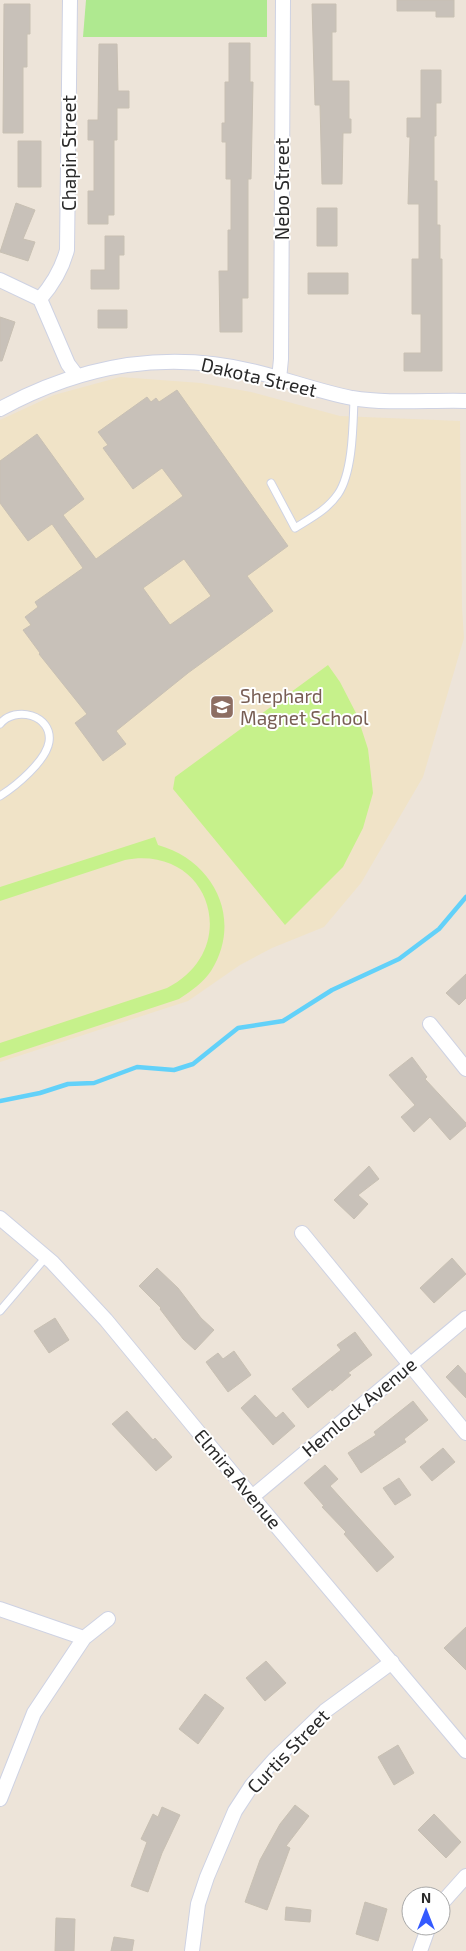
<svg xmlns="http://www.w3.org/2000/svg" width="466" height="1951" font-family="'Exo 2',sans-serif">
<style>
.education{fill:#f0e3c7}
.green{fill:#afe990}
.pitch{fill:#c6f18b}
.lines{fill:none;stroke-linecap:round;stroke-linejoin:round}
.stream{stroke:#62d1f9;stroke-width:4.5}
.building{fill:#c8c1b9;stroke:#c8c0b3;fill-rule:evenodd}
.lane-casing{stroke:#ced2e3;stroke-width:9}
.street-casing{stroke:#ced2e3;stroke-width:16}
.lane{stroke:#fff;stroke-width:7}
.street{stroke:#fff;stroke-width:14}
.labels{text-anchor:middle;stroke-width:4;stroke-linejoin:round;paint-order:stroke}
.street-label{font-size:19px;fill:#292929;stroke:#fff}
.education-label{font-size:19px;fill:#785e54;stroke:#fff;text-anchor:start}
</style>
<rect width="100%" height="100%" fill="#ede4d9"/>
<!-- education -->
<path class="education" d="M 120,377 L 201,383 L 251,392 L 340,416 L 460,421 L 462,608 L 464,638 L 423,777 L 361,883 L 324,927 L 272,948 L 240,965 L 188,1001 L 0,1062 L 0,420 L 54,395 Z"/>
<!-- green -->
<path class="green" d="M 86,0 L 267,0 L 267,37 L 83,37 Z"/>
<!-- pitch -->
<path class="pitch" d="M 328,665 L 340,682 L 357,715 L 368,749 L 373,793 L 363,828 L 343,867 L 285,925 L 173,789 L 175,777 Z
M 155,837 L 158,845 C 215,861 243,920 211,971 C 203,983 191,991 179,999 L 0,1058 L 0,1043 L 167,988 C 243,950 211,844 125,860 L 0,901 L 0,887 Z"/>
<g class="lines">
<!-- stream -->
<path class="stream" d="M 0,1101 L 40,1093 L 68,1084 L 94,1083 L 137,1067 L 174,1070 L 193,1064 L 238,1028 L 283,1021 L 332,990 L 399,959 L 439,929 L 466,897"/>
</g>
<!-- building -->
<path class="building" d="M 397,0 L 454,0 L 454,17 L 436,17 L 436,11 L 397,11 Z
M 4,4 L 30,4 L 30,34 L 27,34 L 27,67 L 23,67 L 23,133 L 3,133 Z
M 312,4 L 336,4 L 336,32 L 332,32 L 332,81 L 349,81 L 349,119 L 351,119 L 351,133 L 343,133 L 342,184 L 322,184 L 320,105 L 315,105 Z
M 229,43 L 250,43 L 250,82 L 253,82 L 251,179 L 248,179 L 248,298 L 242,298 L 242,332 L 220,332 L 219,271 L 228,271 L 228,230 L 231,230 L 231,179 L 226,179 L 226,142 L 222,142 L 222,123 L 225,123 L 225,82 L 229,82 Z
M 99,44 L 117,44 L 118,91 L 129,91 L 129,108 L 117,108 L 117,140 L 114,140 L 114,215 L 108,215 L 108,224 L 88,224 L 88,191 L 94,191 L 94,140 L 88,140 L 88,120 L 98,120 Z
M 421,70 L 441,70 L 441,103 L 436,103 L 436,136 L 434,136 L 434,181 L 437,181 L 437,225 L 440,225 L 440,259 L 442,259 L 442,371 L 404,371 L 404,353 L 421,353 L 421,314 L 412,314 L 412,259 L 419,259 L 419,204 L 408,204 L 410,137 L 407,137 L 407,118 L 421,118 Z
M 18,141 L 41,141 L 41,187 L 18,187 Z
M 16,203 L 35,210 L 23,239 L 35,242 L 28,261 L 0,252 Z
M 317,208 L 337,208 L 337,246 L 317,246 Z
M 105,236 L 124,236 L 124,255 L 119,255 L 119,289 L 91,289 L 91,270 L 105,270 Z
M 308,273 L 348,273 L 348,294 L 308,294 Z
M 98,310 L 127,310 L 127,328 L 98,328 Z
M 0,317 L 15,322 L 2,361 L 0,361 Z
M 177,390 L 288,546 L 247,576 L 273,611 L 188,673 L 116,731 L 126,744 L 103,761 L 75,723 L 87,714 L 39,654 L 40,653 L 23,630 L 31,625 L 25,617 L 38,607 L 35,602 L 83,568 L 52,524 L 28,541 L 0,503 L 0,461 L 37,434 L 84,499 L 63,515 L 96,559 L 183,496 L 162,468 L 133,489 L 103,448 L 108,445 L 98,432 L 147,397 L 151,402 L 156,398 L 159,402 ZM 184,559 L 211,596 L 170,625 L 143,588 Z
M 466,974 L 466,998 L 459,1005 L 446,993 Z
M 412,1057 L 427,1077 L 425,1079 L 466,1123 L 466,1126 L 450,1140 L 430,1117 L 414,1132 L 401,1117 L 415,1105 L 389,1075 Z
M 369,1166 L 379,1179 L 358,1195 L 368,1204 L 354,1219 L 334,1200 Z
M 452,1258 L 466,1274 L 434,1303 L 420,1288 Z
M 157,1268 L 178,1288 L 201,1318 L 214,1330 L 195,1350 L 183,1339 L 160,1309 L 161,1308 L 139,1286 Z
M 55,1318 L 69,1340 L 49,1353 L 34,1331 Z
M 355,1332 L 372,1355 L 348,1373 L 351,1375 L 332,1391 L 331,1389 L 308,1408 L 292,1389 L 341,1350 L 337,1345 Z
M 234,1351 L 251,1375 L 228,1392 L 206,1362 L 218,1353 L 223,1359 Z
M 458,1365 L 466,1374 L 466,1398 L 446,1377 Z
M 255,1395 L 276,1418 L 283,1412 L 295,1426 L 273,1445 L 241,1408 Z
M 413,1401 L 428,1420 L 404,1439 L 406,1442 L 361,1473 L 348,1453 L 376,1435 L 374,1432 Z
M 127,1411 L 153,1440 L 155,1438 L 172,1457 L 156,1471 L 112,1424 Z
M 443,1448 L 455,1462 L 432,1481 L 420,1467 Z
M 325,1465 L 338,1479 L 330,1486 L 394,1557 L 377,1572 L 344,1534 L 346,1532 L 322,1507 L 324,1506 L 304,1483 Z
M 399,1478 L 411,1495 L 395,1505 L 383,1488 Z
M 466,1627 L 466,1670 L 444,1648 Z
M 266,1661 L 286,1683 L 265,1701 L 246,1678 Z
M 205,1694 L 224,1708 L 198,1744 L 179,1729 Z
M 398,1745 L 414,1773 L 394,1785 L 378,1757 Z
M 295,1805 L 309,1816 L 286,1846 L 290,1848 L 267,1910 L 245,1902 L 260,1860 L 280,1824 Z
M 162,1807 L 180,1815 L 162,1853 L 148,1892 L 131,1886 L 147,1842 L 141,1839 L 153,1814 L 158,1817 Z
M 434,1814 L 461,1842 L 446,1858 L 418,1830 Z
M 365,1902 L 387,1909 L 378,1941 L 356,1934 Z
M 286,1907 L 311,1910 L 310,1922 L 285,1920 Z
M 56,1918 L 75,1919 L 74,1951 L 55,1951 Z
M 114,1937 L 134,1940 L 132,1951 L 111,1951 Z"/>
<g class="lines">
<defs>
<path id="lane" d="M 271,483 L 295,528 C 311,518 327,510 338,494 C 353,472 353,425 354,399
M 0,724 C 15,705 53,715 49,742 C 46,761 16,786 0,796
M 0,1311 L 46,1257"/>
<path id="street" d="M 0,280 L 40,299 L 68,364 L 77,376
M 40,299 C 53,284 62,269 67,250 L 70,0
M 279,379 L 281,359 L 283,0
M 0,409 C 83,364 168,349 260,373 C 291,381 321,392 352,398 C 388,404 430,400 466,401
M 430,1024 L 466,1069
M 0,1218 L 52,1262 L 106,1320 L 252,1497 L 466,1751
M 302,1233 L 466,1433
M 252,1497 L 466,1318
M 0,1609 L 84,1638
M 0,1799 L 34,1713 L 84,1638 L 108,1619
M 441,1904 L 466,1876
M 192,1951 L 198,1904 L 207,1877 L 235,1811 L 252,1785 L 274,1760 L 325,1711 L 392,1662
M 420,1951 L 429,1926"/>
</defs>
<!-- lane casing -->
<use href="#lane" class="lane-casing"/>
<!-- street casing -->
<use href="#street" class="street-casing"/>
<!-- lane -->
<use href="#lane" class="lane"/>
<!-- street -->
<use href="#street" class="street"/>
</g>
<!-- icons -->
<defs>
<symbol id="school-square" viewBox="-11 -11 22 22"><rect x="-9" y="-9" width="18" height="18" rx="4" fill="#8d6e63" stroke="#fff"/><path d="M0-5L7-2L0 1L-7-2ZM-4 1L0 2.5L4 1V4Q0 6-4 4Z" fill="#fff"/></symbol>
</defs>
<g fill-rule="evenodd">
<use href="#school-square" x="208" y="693" width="28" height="28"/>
</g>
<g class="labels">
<!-- street labels -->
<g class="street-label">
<text transform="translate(69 153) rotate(-90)" y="7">Chapin Street</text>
<text transform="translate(282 189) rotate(-90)" y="7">Nebo Street</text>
<text transform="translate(259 377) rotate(13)" y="7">Dakota Street</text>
<text transform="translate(359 1407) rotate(-40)" y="7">Hemlock Avenue</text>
<text transform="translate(238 1479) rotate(50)" y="7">Elmira Avenue</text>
<text transform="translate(288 1751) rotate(-46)" y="7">Curtis Street</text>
</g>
<!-- education labels -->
<g class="education-label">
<text x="240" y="703">Shephard<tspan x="240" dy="22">Magnet School</tspan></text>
</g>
</g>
<!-- north arrow -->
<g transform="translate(426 1911)"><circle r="24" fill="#ffffff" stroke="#a9a9a9"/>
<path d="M0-4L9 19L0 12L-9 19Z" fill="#345aff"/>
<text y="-8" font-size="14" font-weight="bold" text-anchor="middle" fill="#292929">N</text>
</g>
</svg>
